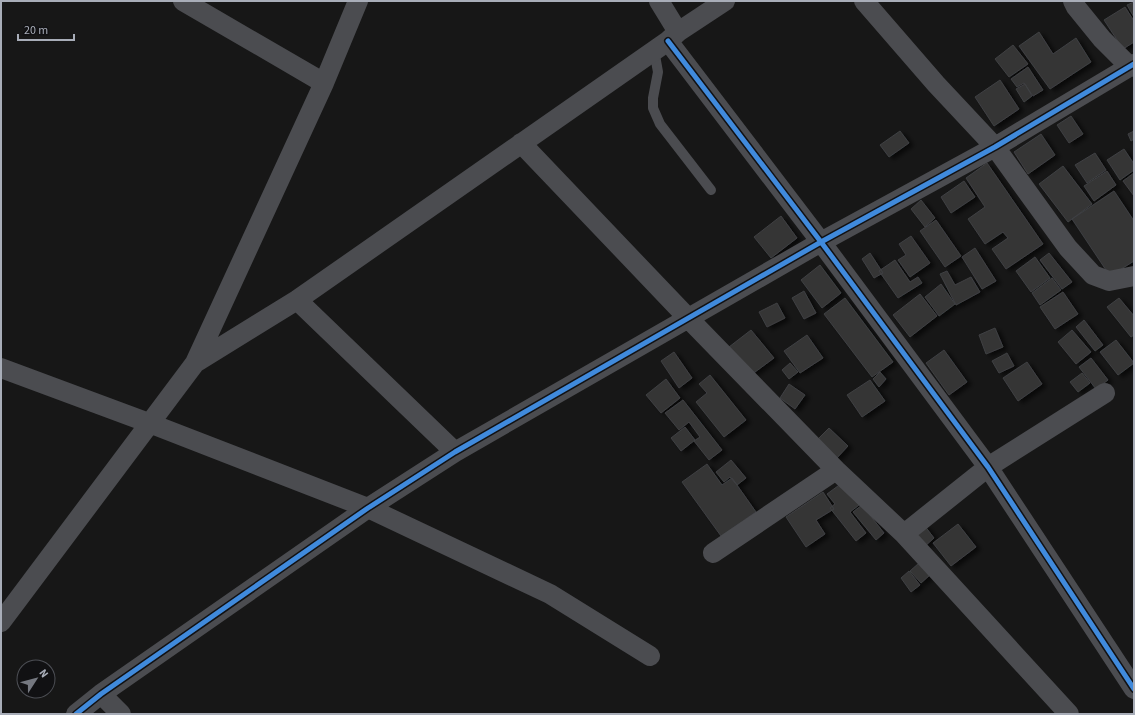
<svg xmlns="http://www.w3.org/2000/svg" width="1135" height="715" font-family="'Source Sans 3',sans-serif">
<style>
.building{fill:#353536;stroke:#3f4043;filter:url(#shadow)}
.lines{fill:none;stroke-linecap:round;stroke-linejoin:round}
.lane{stroke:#4b4c50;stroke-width:10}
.street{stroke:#4b4c50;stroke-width:20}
.cycleway-casing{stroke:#111113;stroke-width:8}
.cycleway{stroke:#408adc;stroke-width:5}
</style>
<defs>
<filter id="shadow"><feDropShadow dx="4.5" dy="2.5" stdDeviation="2" flood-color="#0009"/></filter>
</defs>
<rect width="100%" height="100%" fill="#171717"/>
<!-- building -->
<path class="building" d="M 1134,2 L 1134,17 L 1127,5 Z
M 1125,7 L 1134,21 L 1134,42 L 1123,49 L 1104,20 Z
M 1039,32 L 1053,54 L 1076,38 L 1091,62 L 1050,89 L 1019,46 Z
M 1013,45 L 1028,64 L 1009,77 L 995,59 Z
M 1028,67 L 1043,90 L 1033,96 L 1024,83 L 1017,87 L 1011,79 Z
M 1000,80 L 1019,109 L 994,126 L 975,97 Z
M 1025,84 L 1032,96 L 1024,102 L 1016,89 Z
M 1071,116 L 1083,134 L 1069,143 L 1057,125 Z
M 900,131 L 909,143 L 889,157 L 880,145 Z
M 1134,131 L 1134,139 L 1131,141 L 1128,134 Z
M 1041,134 L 1055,155 L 1028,174 L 1014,152 Z
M 1124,149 L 1134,164 L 1134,170 L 1120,180 L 1107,160 Z
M 1095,153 L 1106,170 L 1087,183 L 1075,165 Z
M 987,163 L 1043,244 L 1006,269 L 992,249 L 1008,238 L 1003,232 L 985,244 L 968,219 L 985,207 L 966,178 Z
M 1063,166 L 1092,204 L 1068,222 L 1039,184 Z
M 1107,171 L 1116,185 L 1094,201 L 1084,186 Z
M 1134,173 L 1134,196 L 1123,181 Z
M 964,181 L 975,197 L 951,213 L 941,197 Z
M 1114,191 L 1134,221 L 1134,261 L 1110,276 L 1072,219 Z
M 921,200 L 935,218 L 925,227 L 911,209 Z
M 781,216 L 797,238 L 771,258 L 754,237 Z
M 936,220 L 961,256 L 945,267 L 920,231 Z
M 911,236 L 930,263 L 910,277 L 898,260 L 906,255 L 899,244 Z
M 975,248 L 996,281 L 982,289 L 962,257 Z
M 870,253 L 883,273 L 874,278 L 862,259 Z
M 1049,253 L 1072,282 L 1062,289 L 1040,260 Z
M 1035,257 L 1050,278 L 1031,292 L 1016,271 Z
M 895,260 L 910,282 L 918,277 L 922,283 L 898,298 L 879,271 Z
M 820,265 L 841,293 L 822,308 L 801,280 Z
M 947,271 L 955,285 L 971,277 L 980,292 L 956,305 L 940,274 Z
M 1052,278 L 1061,290 L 1040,305 L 1032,293 Z
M 941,284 L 955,304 L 939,316 L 925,297 Z
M 804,291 L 816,313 L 804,319 L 792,298 Z
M 1063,292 L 1078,314 L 1055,329 L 1040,307 Z
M 920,294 L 937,316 L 910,337 L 893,315 Z
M 845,298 L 893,362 L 872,377 L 824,314 Z
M 1119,298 L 1134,316 L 1134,335 L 1131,337 L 1107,307 Z
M 777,303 L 785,318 L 767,327 L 759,312 Z
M 1084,320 L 1103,345 L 1095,351 L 1076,327 Z
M 995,328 L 1003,347 L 986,354 L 979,335 Z
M 751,330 L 774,358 L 751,375 L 729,347 Z
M 1072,330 L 1091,352 L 1076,364 L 1058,342 Z
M 807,335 L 823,358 L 800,373 L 784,351 Z
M 1116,340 L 1134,363 L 1118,375 L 1100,352 Z
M 944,350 L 967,382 L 949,395 L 926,363 Z
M 674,352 L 692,378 L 679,388 L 661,361 Z
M 1007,353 L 1014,366 L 999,373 L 992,361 Z
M 1091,358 L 1108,380 L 1096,389 L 1079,367 Z
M 1027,362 L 1042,384 L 1018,401 L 1003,378 Z
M 790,363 L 798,372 L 789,379 L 782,370 Z
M 880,372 L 886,379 L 879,387 L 873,379 Z
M 1082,373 L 1090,383 L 1078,392 L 1070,382 Z
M 710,375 L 746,420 L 724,437 L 696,402 L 707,393 L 699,384 Z
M 666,379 L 680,398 L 661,413 L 646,395 Z
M 870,380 L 885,401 L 862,417 L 847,395 Z
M 789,384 L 805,395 L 795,409 L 780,398 Z
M 683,400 L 722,450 L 709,460 L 694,441 L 700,437 L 689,422 L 679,430 L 665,413 Z
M 685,427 L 695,440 L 681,451 L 671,438 Z
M 829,428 L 848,446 L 836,459 L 817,440 Z
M 731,460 L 746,478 L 737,485 L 730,477 L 724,482 L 716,472 Z
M 707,464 L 722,485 L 732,478 L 756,512 L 721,536 L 682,482 Z
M 842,483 L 859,505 L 850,512 L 866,533 L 856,541 L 830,508 L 835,504 L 827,494 Z
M 823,492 L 834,509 L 816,520 L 825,534 L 806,547 L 786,517 Z
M 862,505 L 884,533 L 876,540 L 853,512 Z
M 958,524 L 976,547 L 951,566 L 933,543 Z
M 924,525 L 934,538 L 924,547 L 914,534 Z
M 919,563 L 930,575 L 921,583 L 910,571 Z
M 909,571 L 920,585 L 911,592 L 901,578 Z"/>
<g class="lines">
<!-- lane -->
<path class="lane" d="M 654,50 L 658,72 L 653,98 L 653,108 L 660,124 L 711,190"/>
<!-- street -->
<path class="street" d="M 183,1 L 324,83
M 659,1 L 678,32
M 864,1 L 936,84 L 995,147 L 1068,248 L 1093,275 L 1109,281 L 1134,276
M 1073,1 L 1076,7 L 1102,39 L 1130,67
M 668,41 L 821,242 L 988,467 L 1134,689
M 521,143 L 688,318 L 836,470 L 904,534 L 1069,714
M 297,300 L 455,452
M 195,363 L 297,300 L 668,41 L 678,32 L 725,1
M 1,368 L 149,423 L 368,508 L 550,594 L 650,656
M 904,534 L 988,467 L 1105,393
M 713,553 L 836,470
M 1,622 L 195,363 L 324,83 L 358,1
M 101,694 L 121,714
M 76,714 L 101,694 L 368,508 L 455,452 L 821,242 L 995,147 L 1134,64"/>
<defs>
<path id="cycleway" d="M 668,41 L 821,242 L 988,467 L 1134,689
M 76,714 L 101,694 L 368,508 L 455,452 L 821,242 L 995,147 L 1134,64"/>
</defs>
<!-- cycleway casing -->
<use href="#cycleway" class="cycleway-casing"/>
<!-- cycleway -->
<use href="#cycleway" class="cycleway"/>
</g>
<!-- border -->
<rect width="1135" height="715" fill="none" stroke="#a8adb8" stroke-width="4"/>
<!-- north arrow -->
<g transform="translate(36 679) rotate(54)"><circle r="19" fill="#111113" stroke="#4d4f55"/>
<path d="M0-3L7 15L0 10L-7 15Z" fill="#757880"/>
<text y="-6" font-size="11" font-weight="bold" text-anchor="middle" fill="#a8adb8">N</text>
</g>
<!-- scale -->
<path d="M18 34v6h56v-6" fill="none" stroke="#a8adb8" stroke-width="2"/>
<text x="24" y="34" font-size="12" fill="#a8adb8" stroke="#111113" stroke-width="3" paint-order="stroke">20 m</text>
</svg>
